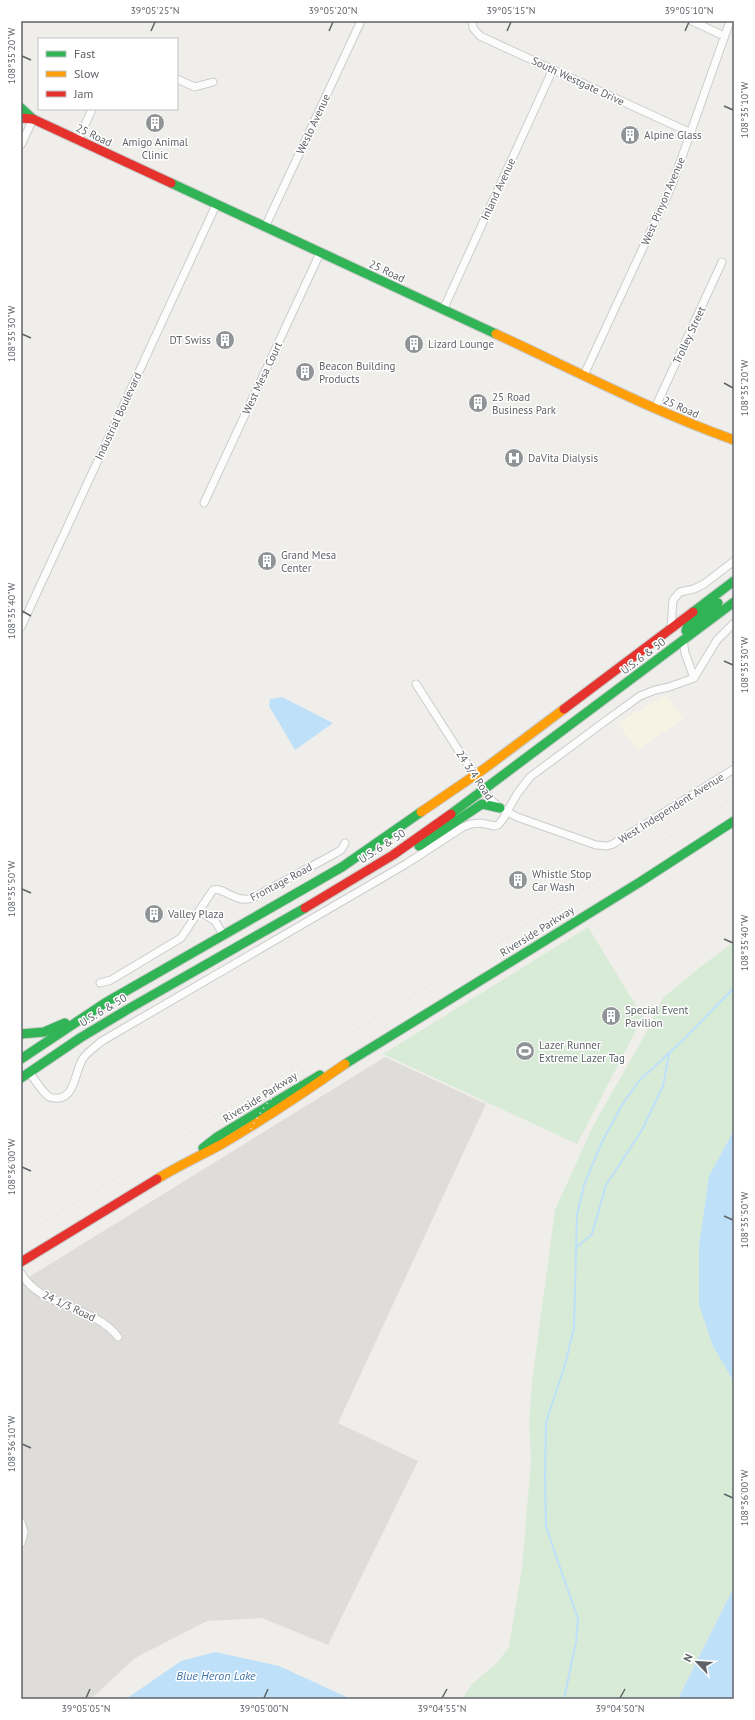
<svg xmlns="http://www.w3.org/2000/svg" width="755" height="1720" font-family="'PT Sans',sans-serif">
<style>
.commercial{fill:#f7f3e4}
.industrial{fill:#dfddda}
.green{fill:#d8ebd6}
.water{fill:#bfe0f9}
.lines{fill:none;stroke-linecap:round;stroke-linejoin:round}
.stream{stroke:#bfe0f9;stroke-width:2}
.street-casing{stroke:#cbcccc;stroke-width:9}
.fast-casing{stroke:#cacacb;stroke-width:11}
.slow-casing{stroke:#cacacb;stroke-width:11}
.jam-casing{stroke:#cacacb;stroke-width:11}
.street{stroke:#fdfcfc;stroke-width:7}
.fast{stroke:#30b455;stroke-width:9}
.slow{stroke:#ff9f0a;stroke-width:9}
.jam{stroke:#e5322d;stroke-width:9}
.rail{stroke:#e4e4e4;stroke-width:2;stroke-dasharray:1 5;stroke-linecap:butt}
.ticks{fill:none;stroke:#5f6368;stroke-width:1.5}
.labels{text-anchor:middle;stroke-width:3;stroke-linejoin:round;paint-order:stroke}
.street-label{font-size:11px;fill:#5f6368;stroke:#fff}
.poi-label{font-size:11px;fill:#5f6368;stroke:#fff;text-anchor:start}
.water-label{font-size:12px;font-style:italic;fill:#4174aa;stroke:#fff}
.neatline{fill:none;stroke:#5f6368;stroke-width:1.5}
.ticks-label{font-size:10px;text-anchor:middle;fill:#5f6368}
</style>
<rect width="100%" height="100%" fill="#efeeea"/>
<!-- commercial -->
<path class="commercial" d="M 666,695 L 683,719 L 637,750 L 618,723 Z"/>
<!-- industrial -->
<path class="industrial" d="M 385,1057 L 486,1104 L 338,1423 L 418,1461 L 328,1645 L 262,1618 L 207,1621 L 135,1658 L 91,1699 L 21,1699 L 21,1282 Z"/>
<!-- green -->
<path class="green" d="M 588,927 L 643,1017 L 577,1144 L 383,1054 Z
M 734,942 L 734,1130 L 709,1176 L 699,1246 L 699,1305 L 734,1382 L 734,1587 L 678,1699 L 462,1699 L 472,1684 L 497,1663 L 509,1647 L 522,1568 L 531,1460 L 529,1422 L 532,1382 L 555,1210 L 593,1126 L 645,1035 L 663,998 L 699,968 Z"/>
<!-- water -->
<path class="water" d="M 282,697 L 333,723 L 295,750 L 269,706 L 270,699 Z
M 734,1130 L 734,1382 L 713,1346 L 699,1305 L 699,1246 L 709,1176 Z
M 734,1587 L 734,1699 L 678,1699 Z
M 215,1652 L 279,1666 L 351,1699 L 126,1699 L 181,1661 Z"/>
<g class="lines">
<!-- stream -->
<path class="stream" d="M 576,1248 L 592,1234 L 606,1185 L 642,1130 L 663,1086 L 669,1054
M 564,1699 L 576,1642 L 578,1619 L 546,1527 L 545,1476 L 546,1422 L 565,1365 L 574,1327 L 577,1215 L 584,1185 L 602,1142 L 622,1105 L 639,1081 L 683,1040 L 734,988"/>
<defs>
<path id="street" d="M 472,21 L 473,28 L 480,36 L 691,133
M 692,21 L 724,36
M 177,79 L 195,87 L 213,82
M 78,141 L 92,109
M 21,145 L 33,119
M 265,227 L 361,21
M 443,310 L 553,69
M 584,375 L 672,185 L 730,21
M 655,408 L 722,262
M 204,503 L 320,253
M 21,627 L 216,205
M 671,628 L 673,600 L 680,592 L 694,589 L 704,584 L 734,561
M 683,640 L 685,653 L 694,678
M 416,684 L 489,798 L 500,808 L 517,817 L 596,845 L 607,846 L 613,844 L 734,769
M 199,911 L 215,921 L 224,936
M 100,983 L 111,980 L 181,938 L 213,890 C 223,886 235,904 253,898 L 336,853 L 341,850 L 345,843
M 29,1072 L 42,1090 L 49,1097 C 75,1105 74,1074 82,1060 C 87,1052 95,1047 102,1041 L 406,864 L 463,827 L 471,824 L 481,823 L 494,826 L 498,825 L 503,819 L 517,794 L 530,777 L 604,722 L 640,696 L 655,690 L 669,687 L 694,678 L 717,640 L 734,623
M 21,1273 C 40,1308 94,1305 118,1337
M 21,1522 L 24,1532 L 21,1543"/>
<path id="fast" d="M 21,108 L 33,119
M 171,183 L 496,334
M 693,612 L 734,581
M 686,631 L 687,627 L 718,603
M 451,814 L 734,602
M 419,846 L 482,804 L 500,808
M 21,1034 L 44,1032 L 65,1023
M 21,1059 L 105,1003 L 342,867 L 421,812
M 345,1064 L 640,882 L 734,821
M 21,1078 L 80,1038 L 130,1008 L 305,908
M 203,1148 L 217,1137 L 320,1075"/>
<path id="slow" d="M 496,334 C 574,370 652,411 734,440
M 421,812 L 484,769 L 564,709
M 157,1179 C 178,1166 200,1156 222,1144 C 264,1119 305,1092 345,1064"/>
<path id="jam" d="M 21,118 L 33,119 L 171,183
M 564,709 L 693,612
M 305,908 L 393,855 L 451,814
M 21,1262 L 157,1179"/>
</defs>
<!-- street casing -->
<use href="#street" class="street-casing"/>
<!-- fast casing -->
<use href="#fast" class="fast-casing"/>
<!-- slow casing -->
<use href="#slow" class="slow-casing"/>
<!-- jam casing -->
<use href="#jam" class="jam-casing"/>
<!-- street -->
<use href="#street" class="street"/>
<!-- fast -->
<use href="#fast" class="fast"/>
<!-- slow -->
<use href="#slow" class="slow"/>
<!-- jam -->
<use href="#jam" class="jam"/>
<!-- rail -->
<path class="rail" d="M 21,1236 L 734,797
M 163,1332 L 219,1211 L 226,1190
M 144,1368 L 156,1338
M 21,1590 L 39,1569 L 56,1541 L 253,1125 C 267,1099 287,1082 310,1063"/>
</g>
<!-- ticks -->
<path class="ticks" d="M 151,31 L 155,22M 329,31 L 333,22M 507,31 L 511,22M 685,31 L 689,22M 22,56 L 31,60M 724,106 L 733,110M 22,334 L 31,338M 724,383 L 733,388M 22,611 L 31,616M 724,661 L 733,665M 22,889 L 31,893M 724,939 L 733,943M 22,1167 L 31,1171M 724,1216 L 733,1220M 22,1444 L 31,1448M 724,1494 L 733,1498M 86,1698 L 90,1689M 264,1698 L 268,1689M 442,1698 L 447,1689M 620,1698 L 625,1689"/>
<!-- icons -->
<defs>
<symbol id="building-disc" viewBox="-11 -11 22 22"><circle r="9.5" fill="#919496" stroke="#fff"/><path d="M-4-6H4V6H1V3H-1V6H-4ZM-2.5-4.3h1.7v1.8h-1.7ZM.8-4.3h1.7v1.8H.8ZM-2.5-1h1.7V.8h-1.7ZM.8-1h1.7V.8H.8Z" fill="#fff"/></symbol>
<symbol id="hospital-disc" viewBox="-11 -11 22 22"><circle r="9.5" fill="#919496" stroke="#fff"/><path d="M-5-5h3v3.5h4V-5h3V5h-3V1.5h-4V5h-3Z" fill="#fff"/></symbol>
<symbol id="stadium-disc" viewBox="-11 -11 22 22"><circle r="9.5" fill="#919496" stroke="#fff"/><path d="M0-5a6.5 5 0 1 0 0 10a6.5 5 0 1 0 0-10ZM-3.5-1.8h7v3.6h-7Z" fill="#fff"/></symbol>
</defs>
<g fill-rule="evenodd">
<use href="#building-disc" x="144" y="112" width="22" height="22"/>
<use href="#building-disc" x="619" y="124" width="22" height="22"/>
<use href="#building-disc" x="214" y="329" width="22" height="22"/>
<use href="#building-disc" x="403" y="333" width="22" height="22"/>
<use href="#building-disc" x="294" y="361" width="22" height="22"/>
<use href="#building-disc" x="467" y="392" width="22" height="22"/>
<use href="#hospital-disc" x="503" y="447" width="22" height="22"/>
<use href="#building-disc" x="256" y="550" width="22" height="22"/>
<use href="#building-disc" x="507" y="869" width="22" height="22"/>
<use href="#building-disc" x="143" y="903" width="22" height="22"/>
<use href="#building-disc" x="600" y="1005" width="22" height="22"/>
<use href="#stadium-disc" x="514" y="1040" width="22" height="22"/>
</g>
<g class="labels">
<!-- street labels -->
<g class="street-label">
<text transform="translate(578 81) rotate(25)" y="4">South Westgate Drive</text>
<text transform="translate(313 124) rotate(-65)" y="4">Weslo Avenue</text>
<text transform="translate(94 135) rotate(25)" y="4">25 Road</text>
<text transform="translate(498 189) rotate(-65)" y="4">Inland Avenue</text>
<text transform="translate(663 201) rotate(-67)" y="4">West Pinyon Avenue</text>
<text transform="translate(387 271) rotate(25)" y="4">25 Road</text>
<text transform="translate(689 335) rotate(-65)" y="4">Trolley Street</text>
<text transform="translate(262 378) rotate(-65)" y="4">West Mesa Court</text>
<text transform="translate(681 407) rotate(24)" y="4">25 Road</text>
<text transform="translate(118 416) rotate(-65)" y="4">Industrial Boulevard</text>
<text transform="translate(643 656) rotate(-37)" y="4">U.S. 6 &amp; 50</text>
<text transform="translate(475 775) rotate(56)" y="4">24 3/4 Road</text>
<text transform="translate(671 808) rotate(-32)" y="4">West Independent Avenue</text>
<text transform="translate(382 846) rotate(-33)" y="4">U.S. 6 &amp; 50</text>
<text transform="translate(281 882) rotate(-28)" y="4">Frontage Road</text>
<text transform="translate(537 931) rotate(-32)" y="4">Riverside Parkway</text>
<text transform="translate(103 1010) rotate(-31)" y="4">U.S. 6 &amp; 50</text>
<text transform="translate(260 1097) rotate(-32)" y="4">Riverside Parkway</text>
<text transform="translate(69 1306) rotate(25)" y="4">24 1/3 Road</text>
</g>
<!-- poi labels -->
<g class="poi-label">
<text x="644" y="139">Alpine Glass</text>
<text x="155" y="146" text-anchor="middle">Amigo Animal<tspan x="155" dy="13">Clinic</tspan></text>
<text x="211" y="344" text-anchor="end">DT Swiss</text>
<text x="428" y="348">Lizard Lounge</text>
<text x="319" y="370">Beacon Building<tspan x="319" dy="13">Products</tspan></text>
<text x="492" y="401">25 Road<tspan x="492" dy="13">Business Park</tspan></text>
<text x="528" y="462">DaVita Dialysis</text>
<text x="281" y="559">Grand Mesa<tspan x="281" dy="13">Center</tspan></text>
<text x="532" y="878">Whistle Stop<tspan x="532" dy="13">Car Wash</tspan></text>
<text x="168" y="918">Valley Plaza</text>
<text x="625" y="1014">Special Event<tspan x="625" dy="13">Pavilion</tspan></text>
<text x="539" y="1049">Lazer Runner<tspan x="539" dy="13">Extreme Lazer Tag</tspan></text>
</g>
<!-- water labels -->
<g class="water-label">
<text x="216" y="1680">Blue Heron Lake</text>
</g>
</g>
<!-- border -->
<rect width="755" height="1720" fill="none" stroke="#ffffff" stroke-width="44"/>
<!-- legend -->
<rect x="38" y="38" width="140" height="72" fill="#ffffff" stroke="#bfc1c3"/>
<rect x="46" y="51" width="20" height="6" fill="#30b455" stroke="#bfc1c3"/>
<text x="74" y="58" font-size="12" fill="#5f6368">Fast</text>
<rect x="46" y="71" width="20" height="6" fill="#ff9f0a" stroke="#bfc1c3"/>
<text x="74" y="78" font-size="12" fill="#5f6368">Slow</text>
<rect x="46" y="91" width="20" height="6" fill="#e5322d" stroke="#bfc1c3"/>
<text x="74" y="98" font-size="12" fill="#5f6368">Jam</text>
<!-- north arrow -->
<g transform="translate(697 1662) rotate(295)" stroke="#ffffff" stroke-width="3" paint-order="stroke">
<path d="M0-3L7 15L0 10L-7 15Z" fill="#5f6368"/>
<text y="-6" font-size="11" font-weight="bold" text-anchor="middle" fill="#5f6368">N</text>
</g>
<rect x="22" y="22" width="711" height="1676" class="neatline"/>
<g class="ticks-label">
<text x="155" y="14">39°05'25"N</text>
<text x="333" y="14">39°05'20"N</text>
<text x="511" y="14">39°05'15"N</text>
<text x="689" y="14">39°05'10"N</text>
<text transform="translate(11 56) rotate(-90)" y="4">108°35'20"W</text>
<text transform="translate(744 110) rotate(-90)" y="4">108°35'10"W</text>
<text transform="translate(11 334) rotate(-90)" y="4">108°35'30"W</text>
<text transform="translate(744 388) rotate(-90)" y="4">108°35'20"W</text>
<text transform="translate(11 611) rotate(-90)" y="4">108°35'40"W</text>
<text transform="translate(744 665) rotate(-90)" y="4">108°35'30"W</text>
<text transform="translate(11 889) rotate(-90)" y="4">108°35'50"W</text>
<text transform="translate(744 943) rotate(-90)" y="4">108°35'40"W</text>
<text transform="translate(11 1167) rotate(-90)" y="4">108°36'00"W</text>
<text transform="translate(744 1220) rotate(-90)" y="4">108°35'50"W</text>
<text transform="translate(11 1444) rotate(-90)" y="4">108°36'10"W</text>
<text transform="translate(744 1498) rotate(-90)" y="4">108°36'00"W</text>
<text x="86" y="1712">39°05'05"N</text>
<text x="264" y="1712">39°05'00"N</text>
<text x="442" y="1712">39°04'55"N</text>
<text x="620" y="1712">39°04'50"N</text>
</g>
</svg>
